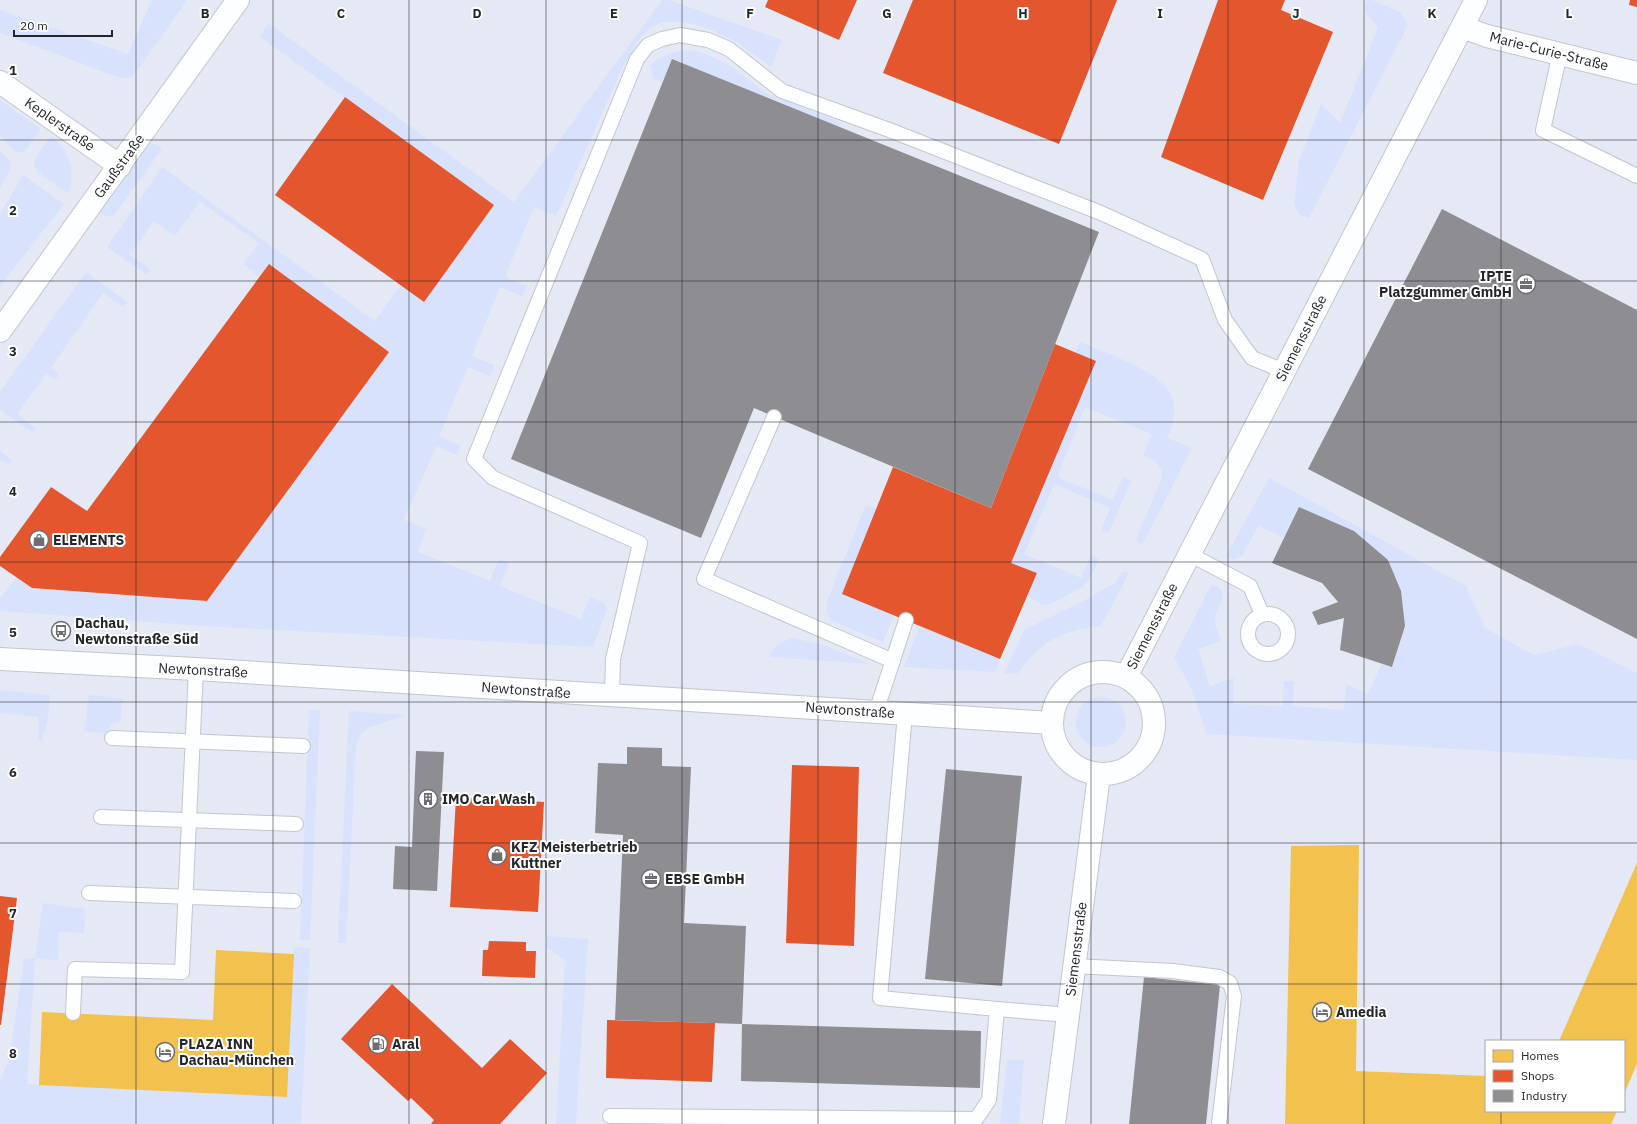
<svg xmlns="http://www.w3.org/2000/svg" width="1637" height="1124" font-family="'IBM Plex Sans',sans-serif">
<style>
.built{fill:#e4e9f5;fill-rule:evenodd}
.green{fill:#d8e2fc}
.homes{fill:#f2c14e}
.shops{fill:#e4572e}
.industry{fill:#8d8d92}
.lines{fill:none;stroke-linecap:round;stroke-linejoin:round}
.lane-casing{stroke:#c4c6cb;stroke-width:16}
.street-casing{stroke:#c4c6cb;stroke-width:24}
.lane{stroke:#fdfeff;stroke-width:14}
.street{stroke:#fdfeff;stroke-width:22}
.grid{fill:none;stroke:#24262b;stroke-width:1;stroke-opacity:0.55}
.labels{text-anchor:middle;stroke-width:4;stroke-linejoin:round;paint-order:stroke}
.street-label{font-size:14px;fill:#24262b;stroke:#fff}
.poi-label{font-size:14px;font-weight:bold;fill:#24262b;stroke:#fff;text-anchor:start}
.grid-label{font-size:13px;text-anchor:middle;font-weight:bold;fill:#24262b;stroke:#fff;stroke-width:4;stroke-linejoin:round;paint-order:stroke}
</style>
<rect width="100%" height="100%" fill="#f4f5fc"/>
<!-- built -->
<path class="built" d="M 0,0 L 1637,0 L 1637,1124 L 0,1124 ZM 1486,1041 L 1624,1041 L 1624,1111 L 1486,1111 Z"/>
<!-- green -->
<path class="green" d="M 152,0 L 187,0 L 142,64 L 130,78 L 121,78 L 112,75 L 0,33 L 0,10 L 128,54 Z
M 662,0 L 669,0 L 782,40 L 771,67 L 738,43 L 712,30 L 685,22 L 663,22 L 651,27 L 638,41 L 623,67 L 556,216 L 534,207 L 505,277 L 527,286 L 522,296 L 500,287 L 472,356 L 494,365 L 490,376 L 468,367 L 439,436 L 461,446 L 457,455 L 436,446 L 404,520 L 426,529 L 418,552 L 490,581 L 499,559 L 509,563 L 500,586 L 581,619 L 590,597 L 605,604 L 607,609 L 593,647 L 204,626 L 0,611 L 0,596 L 1,597 L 16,578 L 32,588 L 207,601 L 389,352 L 269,264 L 259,277 L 244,264 L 259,243 L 200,202 L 175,236 L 154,221 L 130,255 L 151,270 L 147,275 L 107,247 L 162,167 L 375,321 L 401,285 L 424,302 L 494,205 L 260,37 L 268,23 L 514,202 Z
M 1368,0 L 1372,0 L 1400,12 L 1408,25 L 1309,218 L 1299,214 L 1294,204 L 1299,161 L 1321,104 L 1340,123 L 1378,28 L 1364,10 Z
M 691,50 L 706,54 L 732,67 L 766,93 L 841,123 L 839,127 L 672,60 L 662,82 L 654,79 L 650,65 C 663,54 674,51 691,50 Z
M 0,100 L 41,129 L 24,152 L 16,152 L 0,136 Z
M 52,136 C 70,154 75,167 69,193 C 60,187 29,172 35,159 C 39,151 47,143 52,136 Z
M 148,143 L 157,145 L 162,149 L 114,215 L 110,217 L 98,213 Z
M 0,151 L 11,161 L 10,170 L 0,188 Z
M 23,175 L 64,204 L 0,286 L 0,214 Z
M 86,272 L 127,302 L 123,307 L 103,293 L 51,368 L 59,375 L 55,380 L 46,374 L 17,414 L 36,428 L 33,433 L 0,410 L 0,392 Z
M 1080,342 C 1106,353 1144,365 1165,386 C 1172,393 1176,407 1174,417 C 1174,424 1170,431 1167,438 L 1192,448 L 1142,545 L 1137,542 L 1137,537 L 1161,480 L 1162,470 L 1154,460 L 1143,456 L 1152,434 L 1085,407 L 1057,477 L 1113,500 L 1123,477 L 1131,480 L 1109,533 L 1101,530 L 1110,508 L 1054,484 L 1024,554 L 1081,578 L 1091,555 L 1099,559 L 1093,573 L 1083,587 L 1051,604 L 1043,605 L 1027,596 L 1037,573 L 1011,563 L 1096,361 L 1075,352 Z
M 0,451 L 12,460 L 9,465 L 0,459 Z
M 1269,478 L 1466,586 L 1485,628 L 1534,655 L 1579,644 L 1637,673 L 1637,760 L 1207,734 L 1190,686 L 1174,657 L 1212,584 L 1223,591 C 1224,603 1214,611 1215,622 C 1216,628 1220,635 1221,641 L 1198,649 L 1210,686 L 1234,678 L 1233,704 L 1282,706 L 1284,681 L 1294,681 L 1293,706 L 1344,710 L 1346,684 L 1368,694 L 1382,663 L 1393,667 L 1405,626 L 1400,591 L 1388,560 L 1354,531 L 1299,507 L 1285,538 L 1258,526 L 1242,556 L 1233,559 L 1226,556 Z
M 866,505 L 877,509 L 894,615 L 883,642 L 832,621 L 827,613 L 827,601 Z
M 1123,571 L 1129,573 L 1101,626 C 1060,630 1041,642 1017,674 L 1004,673 L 1024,630 L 1085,600 L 1115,583 Z
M 920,626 L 1000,659 L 995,672 L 904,667 Z
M 793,638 L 824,645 L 870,664 L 770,657 C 773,645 782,641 793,638 Z
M 0,690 L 50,695 L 47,723 L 42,740 L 38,740 L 39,717 L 0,713 Z
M 89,695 L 123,699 L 120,722 L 112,724 L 105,733 L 84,731 Z
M1076 722a25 25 0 1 1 50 0a25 25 0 1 1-50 0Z
M 309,710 L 320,710 L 310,940 L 300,940 Z
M 349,711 L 405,715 L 368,728 L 360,735 L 356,747 L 346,943 L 338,943 Z
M 43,903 L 85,909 L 84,933 L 59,932 L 58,960 L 35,959 L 27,1084 L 287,1097 L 294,947 L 310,948 L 301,1124 L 0,1124 L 0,1079 L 9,1061 L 24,959 L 35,958 Z
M 547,936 L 588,939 L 576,1124 L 556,1124 L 565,960 L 546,947 Z
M 1007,1060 L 1024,1060 L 1019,1124 L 1000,1124 Z"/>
<!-- homes -->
<path class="homes" d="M 1359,845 L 1356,1071 L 1486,1076 L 1486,1111 L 1617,1111 L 1611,1124 L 1285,1124 L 1291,846 Z
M 1637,863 L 1637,1064 L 1624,1094 L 1624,1041 L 1559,1041 Z
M 216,950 L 294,954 L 287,1097 L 39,1085 L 42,1012 L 213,1020 Z"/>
<!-- shops -->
<path class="shops" d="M 768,0 L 857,0 L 839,40 L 765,7 Z
M 913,0 L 1117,0 L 1059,144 L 883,73 Z
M 1218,0 L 1285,0 L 1281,10 L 1333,32 L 1263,200 L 1161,157 Z
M 1630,0 L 1637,0 L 1637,7 L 1629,5 Z
M 345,97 L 494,205 L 424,302 L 275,195 Z
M 269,264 L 389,352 L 207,601 L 32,588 L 0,566 L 0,557 L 51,487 L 87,511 Z
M 1055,344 L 1096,361 L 1011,563 L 1037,573 L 1000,659 L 842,594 L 893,467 L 991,508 Z
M 792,765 L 859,767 L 854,946 L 786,943 Z
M 456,797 L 544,802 L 538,912 L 450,907 Z
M 0,896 L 17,898 L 1,1025 L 0,1025 Z
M 489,941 L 526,942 L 526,951 L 536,951 L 535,978 L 482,976 L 483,950 L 488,950 Z
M 392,984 L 482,1068 L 510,1039 L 547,1073 L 500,1124 L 431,1124 L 434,1120 L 411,1098 L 408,1101 L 341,1039 Z
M 607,1020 L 715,1023 L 712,1082 L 606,1078 Z"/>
<!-- industry -->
<path class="industry" d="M 672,59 L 1099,232 L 991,508 L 754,408 L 701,538 L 511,459 Z
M 1442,209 L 1637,310 L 1637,639 L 1308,469 Z
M 1299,507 L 1354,531 L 1388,560 L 1401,591 L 1405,626 L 1392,667 L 1340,650 L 1344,618 L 1318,625 L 1312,612 L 1338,602 L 1322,583 L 1272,563 Z
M 627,747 L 662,748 L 662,766 L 691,767 L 684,923 L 746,926 L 742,1024 L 615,1020 L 623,835 L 595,833 L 598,763 L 627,764 Z
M 416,751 L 444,752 L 437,891 L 393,889 L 395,846 L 412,847 Z
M 946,769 L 1022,776 L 1002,986 L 925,979 Z
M 1144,977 L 1220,985 L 1206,1124 L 1129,1124 Z
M 742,1024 L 981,1031 L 980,1088 L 741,1081 Z"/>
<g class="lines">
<defs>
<path id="lane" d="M 1560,53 L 1543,130 L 1637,176
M 774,417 L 704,579 L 893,661
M 1189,554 L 1250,586 L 1262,614
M1248 634a20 20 0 1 1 40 0a20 20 0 1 1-40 0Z
M 612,696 L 613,659 L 640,543 L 493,478 L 474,459 L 637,59 L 648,45 L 662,39 L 680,35 L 708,40 L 729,49 L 782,91 L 892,131 L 1101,213 L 1202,259 L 1225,320 L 1252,358 L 1284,371
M 876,712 L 906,620
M 905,714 L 880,998 L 997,1009
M 112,738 L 303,746
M 101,817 L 296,824
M 89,893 L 294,901
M 1074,966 L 1173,971 L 1219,977 L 1230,983 L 1234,996 L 1219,1124
M 73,1013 L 75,969 L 182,972 L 196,669
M 610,1116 L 976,1119 L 989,1100 L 997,1009 L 1068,1015"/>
<path id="street" d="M 1462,27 L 1487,36 L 1637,73
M 0,82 L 120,166
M 0,331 L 238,0
M 0,659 L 196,669 L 1052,723
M1052 723a51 51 0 1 1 102 0a51 51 0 1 1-102 0Z
M 1126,677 L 1476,0
M 1054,1124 L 1099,775"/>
</defs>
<!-- lane casing -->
<use href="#lane" class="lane-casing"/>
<!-- street casing -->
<use href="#street" class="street-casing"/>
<!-- lane -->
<use href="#lane" class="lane"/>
<!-- street -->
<use href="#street" class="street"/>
</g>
<!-- grid -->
<path class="grid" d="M 136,0 L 136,1124M 273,0 L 273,1124M 409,0 L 409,1124M 546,0 L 546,1124M 682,0 L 682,1124M 818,0 L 818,1124M 955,0 L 955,1124M 1091,0 L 1091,1124M 1228,0 L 1228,1124M 1364,0 L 1364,1124M 1501,0 L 1501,1041M 0,140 L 1637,140M 0,281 L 1637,281M 0,422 L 1637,422M 0,562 L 1637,562M 0,702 L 1637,702M 0,843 L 1637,843M 0,984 L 1637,984M 1501,1111 L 1501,1124"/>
<!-- icons -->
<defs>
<symbol id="office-ring" viewBox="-11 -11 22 22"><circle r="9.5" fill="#fff" stroke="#6d6e74" stroke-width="1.5"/><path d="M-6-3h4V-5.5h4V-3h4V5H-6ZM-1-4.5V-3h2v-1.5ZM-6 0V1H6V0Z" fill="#6d6e74"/></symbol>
<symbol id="shop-ring" viewBox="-11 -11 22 22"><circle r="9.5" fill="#fff" stroke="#6d6e74" stroke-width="1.5"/><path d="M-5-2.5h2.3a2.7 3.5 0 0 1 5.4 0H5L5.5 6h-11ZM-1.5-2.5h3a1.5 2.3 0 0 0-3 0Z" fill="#6d6e74"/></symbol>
<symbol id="bus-ring" viewBox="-11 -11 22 22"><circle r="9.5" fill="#fff" stroke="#6d6e74" stroke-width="1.5"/><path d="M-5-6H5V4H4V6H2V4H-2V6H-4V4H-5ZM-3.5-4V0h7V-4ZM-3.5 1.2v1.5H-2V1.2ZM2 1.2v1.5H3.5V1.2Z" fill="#6d6e74"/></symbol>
<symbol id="building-ring" viewBox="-11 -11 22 22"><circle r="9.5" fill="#fff" stroke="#6d6e74" stroke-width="1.5"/><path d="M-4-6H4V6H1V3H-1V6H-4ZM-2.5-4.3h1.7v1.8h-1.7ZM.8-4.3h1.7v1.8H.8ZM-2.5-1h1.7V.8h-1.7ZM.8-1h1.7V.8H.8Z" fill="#6d6e74"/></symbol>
<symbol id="hotel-ring" viewBox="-11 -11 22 22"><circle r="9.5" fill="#fff" stroke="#6d6e74" stroke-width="1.5"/><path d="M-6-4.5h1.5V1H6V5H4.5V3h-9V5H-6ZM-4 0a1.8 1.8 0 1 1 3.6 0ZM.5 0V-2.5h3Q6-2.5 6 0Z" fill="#6d6e74"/></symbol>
<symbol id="fuel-ring" viewBox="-11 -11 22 22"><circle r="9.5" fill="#fff" stroke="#6d6e74" stroke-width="1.5"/><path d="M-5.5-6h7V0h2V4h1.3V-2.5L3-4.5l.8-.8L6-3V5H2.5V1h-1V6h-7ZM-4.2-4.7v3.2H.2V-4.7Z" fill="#6d6e74"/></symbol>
</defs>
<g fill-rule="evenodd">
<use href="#office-ring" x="1515" y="273" width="22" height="22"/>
<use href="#shop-ring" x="28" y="529" width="22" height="22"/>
<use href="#bus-ring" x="50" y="620" width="22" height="22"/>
<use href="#building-ring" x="417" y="788" width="22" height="22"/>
<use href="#shop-ring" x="486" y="844" width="22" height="22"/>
<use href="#office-ring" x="640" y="868" width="22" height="22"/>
<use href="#hotel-ring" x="1311" y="1001" width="22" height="22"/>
<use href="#fuel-ring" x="367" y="1033" width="22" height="22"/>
<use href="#hotel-ring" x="154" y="1041" width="22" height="22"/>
</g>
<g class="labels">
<!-- street labels -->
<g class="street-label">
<text transform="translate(1549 51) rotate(14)" y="5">Marie-Curie-Straße</text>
<text transform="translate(60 124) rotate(35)" y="5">Keplerstraße</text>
<text transform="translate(119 166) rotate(-54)" y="5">Gaußstraße</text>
<text transform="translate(1301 338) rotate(-63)" y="5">Siemensstraße</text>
<text transform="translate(1152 626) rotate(-63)" y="5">Siemensstraße</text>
<text transform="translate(203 670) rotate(3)" y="5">Newtonstraße</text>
<text transform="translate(526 690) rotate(4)" y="5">Newtonstraße</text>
<text transform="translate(850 710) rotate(4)" y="5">Newtonstraße</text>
<text transform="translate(1076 949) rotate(-83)" y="5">Siemensstraße</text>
</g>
<!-- poi labels -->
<g class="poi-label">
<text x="1512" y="281" text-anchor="end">IPTE<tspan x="1512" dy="16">Platzgummer GmbH</tspan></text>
<text x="53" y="545">ELEMENTS</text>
<text x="75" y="628">Dachau,<tspan x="75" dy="16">Newtonstraße Süd</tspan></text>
<text x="442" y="804">IMO Car Wash</text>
<text x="511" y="852">KFZ Meisterbetrieb<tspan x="511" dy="16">Kuttner</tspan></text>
<text x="665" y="884">EBSE GmbH</text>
<text x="1336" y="1017">Amedia</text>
<text x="179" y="1049">PLAZA INN<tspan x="179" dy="16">Dachau-München</tspan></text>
<text x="392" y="1049">Aral</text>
</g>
</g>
<g class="grid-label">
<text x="205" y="18">B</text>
<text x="341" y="18">C</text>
<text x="477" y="18">D</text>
<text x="614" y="18">E</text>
<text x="750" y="18">F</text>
<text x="887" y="18">G</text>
<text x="1023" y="18">H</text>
<text x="1160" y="18">I</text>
<text x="1296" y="18">J</text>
<text x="1432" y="18">K</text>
<text x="1569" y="18">L</text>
<text x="13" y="75">1</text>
<text x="13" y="215">2</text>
<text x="13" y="356">3</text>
<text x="13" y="496">4</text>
<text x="13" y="637">5</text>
<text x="13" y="777">6</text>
<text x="13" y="918">7</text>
<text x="13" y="1058">8</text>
</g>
<!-- legend -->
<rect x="1485" y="1040" width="140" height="72" fill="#ffffff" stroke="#a7a8aa"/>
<rect x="1493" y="1050" width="20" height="12" fill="#f2c14e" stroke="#a7a8aa"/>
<text x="1521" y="1060" font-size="12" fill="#24262b">Homes</text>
<rect x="1493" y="1070" width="20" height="12" fill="#e4572e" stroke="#a7a8aa"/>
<text x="1521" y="1080" font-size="12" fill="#24262b">Shops</text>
<rect x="1493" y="1090" width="20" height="12" fill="#8d8d92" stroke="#a7a8aa"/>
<text x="1521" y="1100" font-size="12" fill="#24262b">Industry</text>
<!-- scale -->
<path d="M14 30v6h98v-6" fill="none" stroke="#24262b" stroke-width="2"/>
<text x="20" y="30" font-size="12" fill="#24262b" stroke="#ffffff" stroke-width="3" paint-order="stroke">20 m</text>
</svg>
